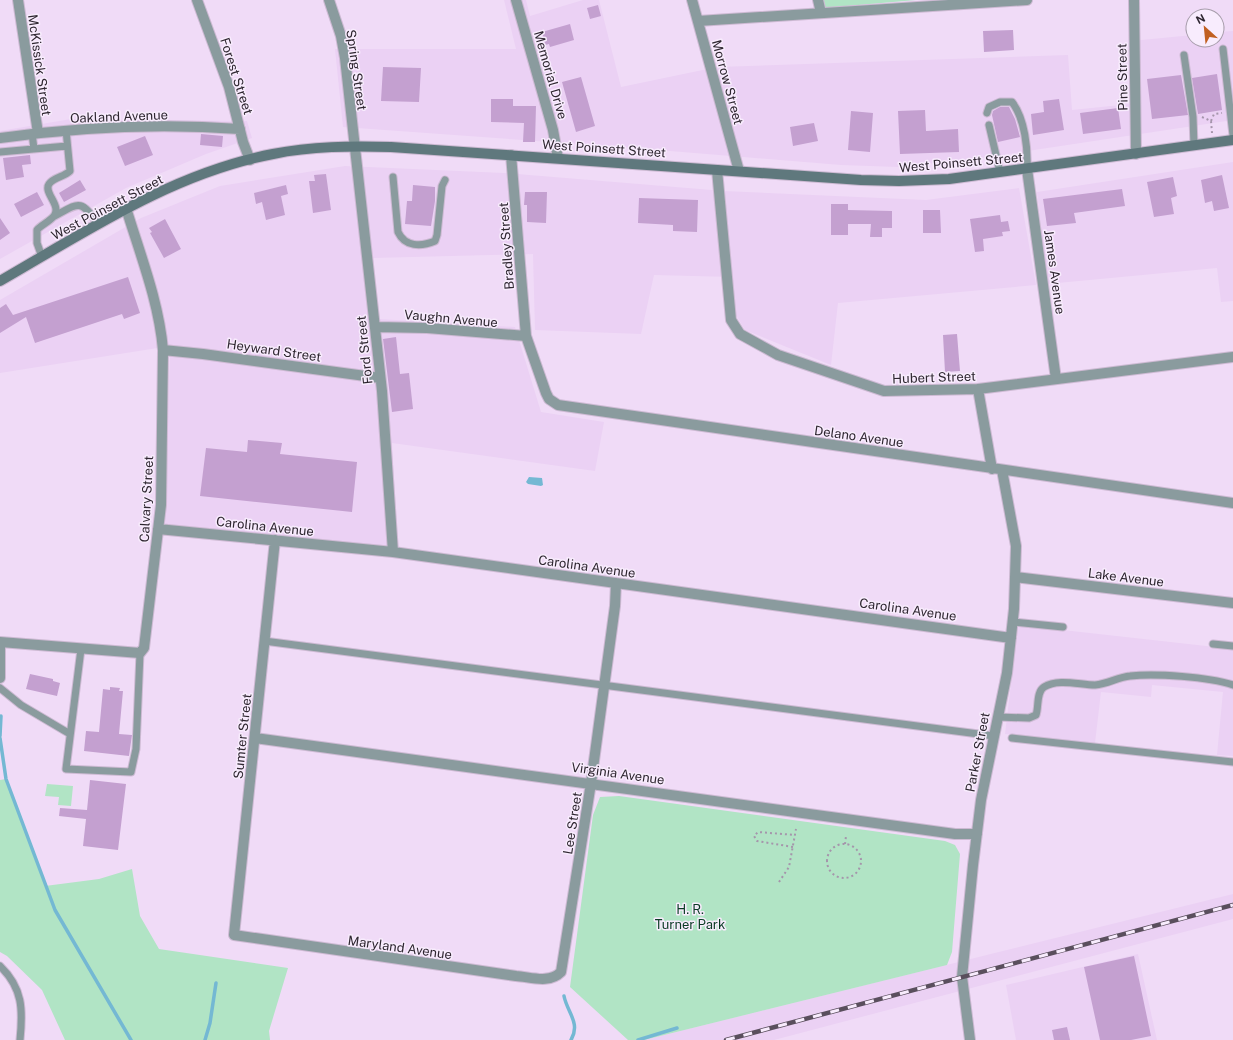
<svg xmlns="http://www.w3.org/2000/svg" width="1233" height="1040" font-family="'Public Sans',sans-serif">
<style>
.built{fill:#ebd1f4}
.green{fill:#b1e4c5}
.water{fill:#74b8d3}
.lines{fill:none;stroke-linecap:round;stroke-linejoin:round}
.stream{stroke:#74b8d3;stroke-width:3.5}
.building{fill:#c4a0d0}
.service-casing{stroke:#cdbad3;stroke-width:9}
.minor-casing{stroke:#cdbad3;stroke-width:12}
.secondary-casing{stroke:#cdbad3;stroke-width:12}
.path{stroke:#a595ab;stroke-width:2;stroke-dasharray:2 3;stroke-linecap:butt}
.service{stroke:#8a9b9e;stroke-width:7}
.minor{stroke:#8a9b9e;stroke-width:10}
.secondary{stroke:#5f787d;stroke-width:10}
.rail-casing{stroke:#5a4f5d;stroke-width:4.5}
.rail{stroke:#f8ecfd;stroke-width:3;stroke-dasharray:9;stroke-linecap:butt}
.labels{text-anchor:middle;stroke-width:3;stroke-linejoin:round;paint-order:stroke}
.street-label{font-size:13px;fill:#2e2630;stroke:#f8ecfd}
.park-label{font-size:13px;fill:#0a3b24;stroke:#f8ecfd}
</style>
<rect width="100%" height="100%" fill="#f0dbf7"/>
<!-- built -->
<path class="built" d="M 504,0 L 526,0 L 530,16 L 583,0 L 599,0 L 621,87 L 717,67 L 1068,55 L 1072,110 L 1130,104 L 1131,41 L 1193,35 L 1193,40 L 1217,40 L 1217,32 L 1233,31 L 1233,120 L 975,159 L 898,167 L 841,165 L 634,148 L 343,127 L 335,49 L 516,49 Z
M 71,119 L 247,121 L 252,138 L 206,154 L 126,188 L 0,259 L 0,131 Z
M 1233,162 L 1233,301 L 1221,302 L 1217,268 L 1047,284 L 1037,192 Z
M 345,166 L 504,173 L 724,191 L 926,200 L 1019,188 L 1036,285 L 838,303 L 831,365 L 745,330 L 734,312 L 732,277 L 654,275 L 641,334 L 535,330 L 533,254 L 373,258 L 379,319 L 515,327 L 541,412 L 604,422 L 595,471 L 392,443 L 398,548 L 165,524 L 170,346 L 0,373 L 0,300 L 141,218 L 220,186 Z
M 1018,625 L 1233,649 L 1233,756 L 1217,755 L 1223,692 L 1152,685 L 1151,697 L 1101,692 L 1095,743 L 1005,734 Z
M 1233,894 L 1233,919 L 774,1040 L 644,1040 Z
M 1138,954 L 1157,1040 L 1016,1040 L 1006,985 Z"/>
<!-- green -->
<path class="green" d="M 822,0 L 916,0 L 824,8 Z
M 6,779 L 45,886 L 99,879 L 132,869 L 140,916 L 159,949 L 288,968 L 269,1031 L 270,1040 L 65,1040 L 42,990 L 7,956 L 0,952 L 0,780 Z
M 47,784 L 73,786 L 71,806 L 58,805 L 59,797 L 45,796 Z
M 619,796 L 945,841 L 955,845 L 960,854 L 952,952 L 947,965 L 644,1040 L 628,1040 L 570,987 L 593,815 L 600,797 Z"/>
<!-- water -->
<path class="water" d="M 529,477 L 542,478 L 543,485 L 541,486 L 528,484 L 526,482 Z"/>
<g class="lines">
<!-- stream -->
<path class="stream" d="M 0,736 L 1,716
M 0,738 L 6,779 L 55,910 L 131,1040
M 564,996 C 567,1012 581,1023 571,1040
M 205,1040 L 210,1023 L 216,983
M 638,1040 L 677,1028"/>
</g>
<!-- building -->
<path class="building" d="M 598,5 L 601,16 L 590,19 L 587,8 Z
M 570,24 L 574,40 L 550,47 L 549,44 L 545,45 L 542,32 Z
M 1013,30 L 1014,50 L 984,52 L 983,31 Z
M 383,67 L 421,68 L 419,102 L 381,101 Z
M 1217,74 L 1222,110 L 1198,114 L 1192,78 Z
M 1181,75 L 1188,115 L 1152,119 L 1147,79 Z
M 581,77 L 595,126 L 576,132 L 562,82 Z
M 491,99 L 513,99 L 513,106 L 536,106 L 535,142 L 523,142 L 524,123 L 491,122 Z
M 1059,99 L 1064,130 L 1033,135 L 1031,114 L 1044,112 L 1043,101 Z
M 1000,107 L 1009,107 L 1015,119 L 1020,137 L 998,142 L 992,115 L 993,111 Z
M 1118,108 L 1121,129 L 1083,134 L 1080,113 Z
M 925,110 L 926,131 L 958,129 L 959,152 L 900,154 L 898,111 Z
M 851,111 L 873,113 L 870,152 L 848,150 Z
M 814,123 L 818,141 L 793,146 L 790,127 Z
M 201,134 L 223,136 L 222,147 L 200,145 Z
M 145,136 L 153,155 L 125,166 L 117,147 Z
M 30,155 L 31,164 L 22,165 L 24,177 L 6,180 L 3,158 Z
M 326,174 L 331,210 L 313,213 L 309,181 L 315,181 L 314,175 Z
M 1222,175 L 1229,208 L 1214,211 L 1212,201 L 1205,203 L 1201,180 Z
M 1173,177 L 1177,196 L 1171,198 L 1174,214 L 1154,217 L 1147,182 Z
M 80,180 L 86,190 L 64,202 L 59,193 Z
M 286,185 L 288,194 L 281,196 L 285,215 L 266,220 L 262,202 L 256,204 L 254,193 Z
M 413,185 L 435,187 L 435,201 L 431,226 L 405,224 L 407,201 L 412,201 Z
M 1122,189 L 1125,206 L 1074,213 L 1076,223 L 1047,226 L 1043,199 Z
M 37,192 L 44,205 L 21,217 L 14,204 Z
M 525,192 L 547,192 L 546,223 L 527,222 L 527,205 L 524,205 Z
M 639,198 L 698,200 L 697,232 L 673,231 L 673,225 L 638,223 Z
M 831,204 L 848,204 L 848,210 L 892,211 L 892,228 L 882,228 L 882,237 L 870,237 L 871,224 L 848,224 L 848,235 L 831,235 Z
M 923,210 L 940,210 L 941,233 L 923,233 Z
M 1000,215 L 1001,222 L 1008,221 L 1010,231 L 1002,232 L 1003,236 L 983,239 L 984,251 L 975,252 L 970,219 Z
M 0,218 L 10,233 L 0,240 Z
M 165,219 L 181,249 L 164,258 L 150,233 L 152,232 L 149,228 Z
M 128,277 L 140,313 L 124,319 L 122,314 L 35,343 L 26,317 L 0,333 L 0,308 L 6,304 L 13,315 Z
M 957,334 L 960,371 L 945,372 L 943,335 Z
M 396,337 L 400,374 L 409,373 L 413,409 L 392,412 L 383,339 Z
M 248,440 L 282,443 L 280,454 L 357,462 L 352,512 L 200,496 L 206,448 L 247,452 Z
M 30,674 L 53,679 L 53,681 L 60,683 L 57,696 L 26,689 Z
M 110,687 L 120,688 L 119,691 L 123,691 L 119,734 L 132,735 L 129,756 L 84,751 L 86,731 L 99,732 L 103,689 L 110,690 Z
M 90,780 L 126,784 L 118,850 L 83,846 L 86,819 L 59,816 L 60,808 L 87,810 Z
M 1134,956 L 1151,1036 L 1131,1040 L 1100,1040 L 1084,967 Z
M 1067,1027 L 1070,1040 L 1054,1040 L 1052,1030 Z"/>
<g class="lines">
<defs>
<path id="service" d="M 1223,49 L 1233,135
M 1184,55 L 1193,117 L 1194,146
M 987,113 L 989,107 L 1000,102 L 1012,102 C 1025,119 1028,149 1027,169
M 989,125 L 1000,172
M 32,133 L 34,149
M 0,152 L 67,146
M 393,177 L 398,232 C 405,247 421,247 435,241 L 437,235 L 442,186 L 445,180
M 53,217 C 79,203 80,198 98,224
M 42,257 L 37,243 L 37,230 C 41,225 49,222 54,216 C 62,205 43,193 49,184 C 54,177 64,177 70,171 L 66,130
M 1013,622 L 1063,627
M 264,641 L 994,736
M 1213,644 L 1233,646
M 81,649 L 66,769 L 131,772 L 136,749 L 140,653
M 0,688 L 21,705 L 70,734
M 998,717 L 1029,718 L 1036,715 C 1039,707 1036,692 1044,687 C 1058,678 1080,685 1095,685 C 1108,684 1118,677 1130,676 C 1155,673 1209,677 1233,685
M 1012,738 L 1233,762
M 0,966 C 23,988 23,1010 20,1040"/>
<path id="minor" d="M 18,0 L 38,133
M 197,0 L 229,87 L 243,142 L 250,160
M 329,0 L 341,36 L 345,58 L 382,391 L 393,552
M 516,0 L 553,130 L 558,158
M 692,0 L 739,171
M 818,0 L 821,13
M 1134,0 L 1136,154
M 698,21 L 1027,0
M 0,138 C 79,127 160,123 240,129
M 511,155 L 526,336 L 546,393 L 549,399 L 558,405 L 1233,503
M 1027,169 L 1056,379
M 717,170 L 731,320 L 740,334 L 778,355 L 884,391 L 978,389 L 1233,357
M 375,327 L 427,328 L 526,336
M 163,350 L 203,354 L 380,378
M 978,389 L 992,469
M 158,529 L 393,552 L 1011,638
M 275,540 L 234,935 L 516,976 C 531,977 549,984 561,972 L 591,783 L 615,606 L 616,583
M 1015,577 L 1233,603
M 0,642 L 140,653 L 144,648 L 161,505 L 163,350 C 159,302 140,254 126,208
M 0,642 L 0,678
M 255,738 L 955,834 L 977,834
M 970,1040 L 962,977 L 973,865 L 981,800 L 1007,673 L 1014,609 L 1016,546 L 1002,470"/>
<path id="secondary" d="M 0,281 C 87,231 173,173 273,154 C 312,146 351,146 391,147 L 861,180 L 899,181 L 949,179 L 1233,140"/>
</defs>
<!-- service casing -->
<use href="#service" class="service-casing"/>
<!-- minor casing -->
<use href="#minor" class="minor-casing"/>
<!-- secondary casing -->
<use href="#secondary" class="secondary-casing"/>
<!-- path -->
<path class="path" d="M 1202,117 L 1211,121 L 1212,133
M 1211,121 L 1214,114 L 1222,113
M 845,844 L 846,836
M827 861a17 17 0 1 1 34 0a17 17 0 1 1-34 0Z
M 793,847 L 757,841 L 754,836 L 758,832 L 795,835
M 779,882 L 789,867 L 796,829"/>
<!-- service -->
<use href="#service" class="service"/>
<!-- minor -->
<use href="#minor" class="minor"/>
<!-- secondary -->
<use href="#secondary" class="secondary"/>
<defs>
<path id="rail" d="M 726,1040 L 1233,905"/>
</defs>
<!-- rail casing -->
<use href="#rail" class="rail-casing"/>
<!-- rail -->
<use href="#rail" class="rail"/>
</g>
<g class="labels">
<!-- street labels -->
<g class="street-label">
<text transform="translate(40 65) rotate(82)" y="5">McKissick Street</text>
<text transform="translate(357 70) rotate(82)" y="5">Spring Street</text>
<text transform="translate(551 75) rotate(74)" y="5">Memorial Drive</text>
<text transform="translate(237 76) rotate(72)" y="5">Forest Street</text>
<text transform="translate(1122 77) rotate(-91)" y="5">Pine Street</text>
<text transform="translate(728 82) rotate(75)" y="5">Morrow Street</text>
<text transform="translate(119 116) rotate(-2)" y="5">Oakland Avenue</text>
<text transform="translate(604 148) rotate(4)" y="5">West Poinsett Street</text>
<text transform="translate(961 162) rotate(-5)" y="5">West Poinsett Street</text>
<text transform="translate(107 207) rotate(-28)" y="5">West Poinsett Street</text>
<text transform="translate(506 246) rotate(-94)" y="5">Bradley Street</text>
<text transform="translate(1055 272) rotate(82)" y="5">James Avenue</text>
<text transform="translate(451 318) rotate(5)" y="5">Vaughn Avenue</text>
<text transform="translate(274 350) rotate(8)" y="5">Heyward Street</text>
<text transform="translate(364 350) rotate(-96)" y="5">Ford Street</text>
<text transform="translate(934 377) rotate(-2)" y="5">Hubert Street</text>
<text transform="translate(859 436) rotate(8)" y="5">Delano Avenue</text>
<text transform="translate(146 499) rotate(-87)" y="5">Calvary Street</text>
<text transform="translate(265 526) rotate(6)" y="5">Carolina Avenue</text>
<text transform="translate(587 566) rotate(8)" y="5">Carolina Avenue</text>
<text transform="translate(1126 577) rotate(7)" y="5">Lake Avenue</text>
<text transform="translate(908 609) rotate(8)" y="5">Carolina Avenue</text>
<text transform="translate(242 736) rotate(-84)" y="5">Sumter Street</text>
<text transform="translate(977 752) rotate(-79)" y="5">Parker Street</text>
<text transform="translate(618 773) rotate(8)" y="5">Virginia Avenue</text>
<text transform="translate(572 823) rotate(-81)" y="5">Lee Street</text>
<text transform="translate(400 947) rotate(8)" y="5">Maryland Avenue</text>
</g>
<!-- park labels -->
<g class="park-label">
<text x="690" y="914">H. R.<tspan x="690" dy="15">Turner Park</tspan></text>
</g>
</g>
<!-- north arrow -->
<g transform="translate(1205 28) rotate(333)"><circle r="19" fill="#f8ecfd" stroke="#a79dab"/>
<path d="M0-3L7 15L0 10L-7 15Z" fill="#c15f21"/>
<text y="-6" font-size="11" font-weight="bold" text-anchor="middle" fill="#2e2630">N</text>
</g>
</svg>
